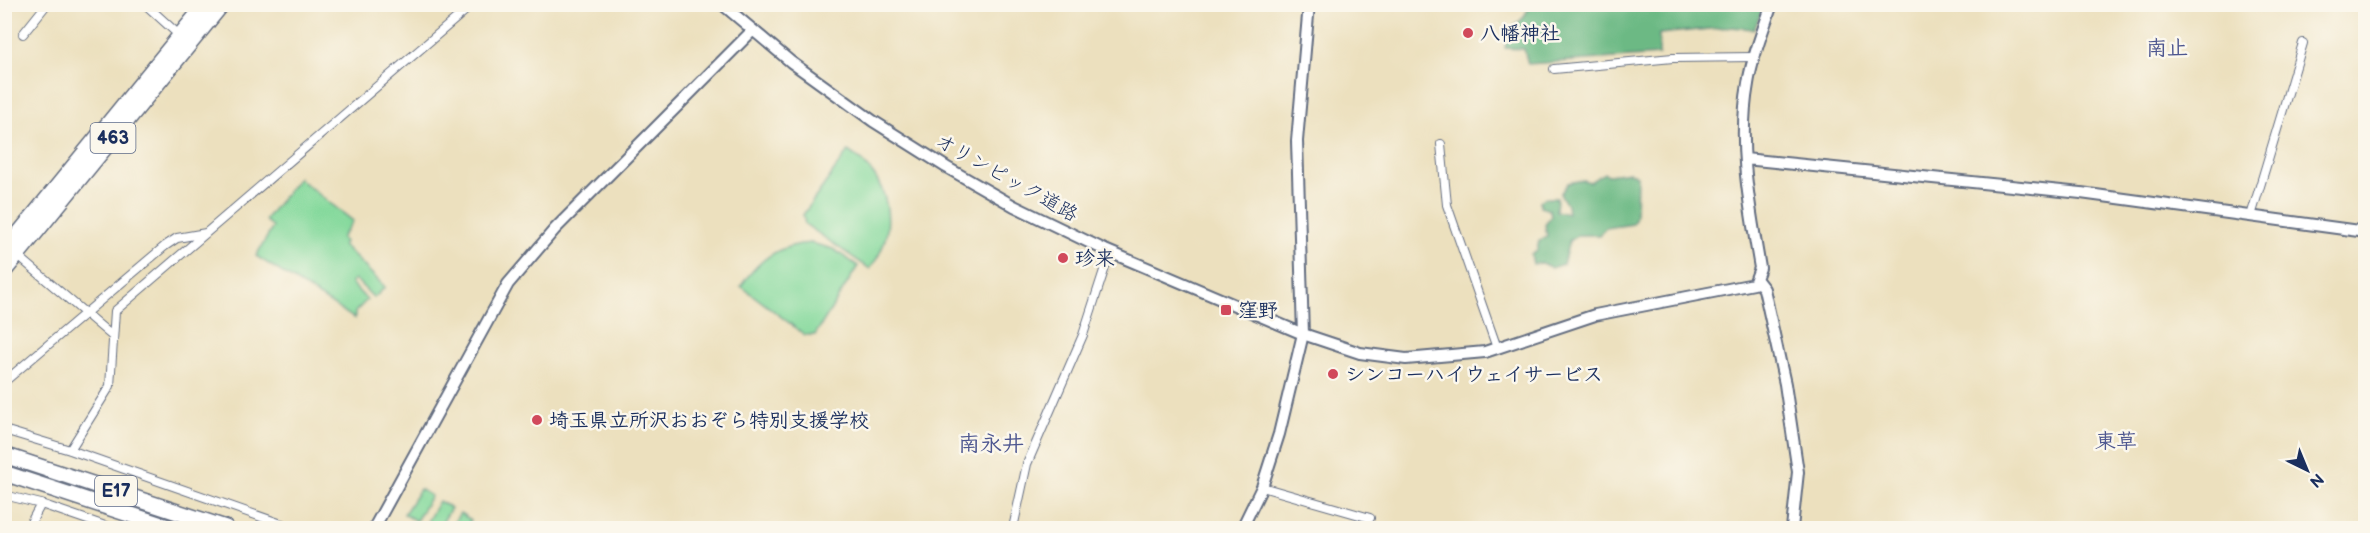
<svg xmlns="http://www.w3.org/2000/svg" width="2370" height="533" font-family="'Balsamiq Sans','Klee One',sans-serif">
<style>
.green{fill:#85d99c;stroke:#50847d;stroke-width:1.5}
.forest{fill:#6cb984;stroke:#447471;stroke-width:1.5}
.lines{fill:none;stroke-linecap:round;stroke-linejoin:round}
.street-casing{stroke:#646d80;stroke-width:10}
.secondary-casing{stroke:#646d80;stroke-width:14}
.highway-casing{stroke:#646d80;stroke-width:18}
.street{stroke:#fff;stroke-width:8}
.secondary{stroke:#fff;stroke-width:10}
.highway{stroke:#fff;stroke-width:15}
.poi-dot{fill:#d1495b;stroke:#fbf7ec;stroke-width:2}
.labels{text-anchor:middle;stroke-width:5;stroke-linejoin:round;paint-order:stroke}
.shield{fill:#fbf7ec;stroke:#5e6b89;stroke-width:1.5}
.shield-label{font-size:18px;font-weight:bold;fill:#1b2f5e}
.poi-label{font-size:20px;font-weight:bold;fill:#1b2f5e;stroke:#fbf7ec;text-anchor:start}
.street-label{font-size:20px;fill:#1b2f5e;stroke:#fbf7ec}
.neighbourhood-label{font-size:21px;font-weight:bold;fill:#4e5790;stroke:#fbf7ec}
.quarter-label{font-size:22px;font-weight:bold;fill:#4e5790;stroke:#fbf7ec}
</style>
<rect width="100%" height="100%" fill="#fbf7ec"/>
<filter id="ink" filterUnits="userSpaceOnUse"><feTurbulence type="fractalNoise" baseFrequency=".0167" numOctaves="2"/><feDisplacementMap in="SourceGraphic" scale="12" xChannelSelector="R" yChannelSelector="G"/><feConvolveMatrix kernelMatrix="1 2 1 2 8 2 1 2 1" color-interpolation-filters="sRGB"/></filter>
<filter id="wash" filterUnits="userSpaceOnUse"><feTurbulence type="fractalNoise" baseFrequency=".008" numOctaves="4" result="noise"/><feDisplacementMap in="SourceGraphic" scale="24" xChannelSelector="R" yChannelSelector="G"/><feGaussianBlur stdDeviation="1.35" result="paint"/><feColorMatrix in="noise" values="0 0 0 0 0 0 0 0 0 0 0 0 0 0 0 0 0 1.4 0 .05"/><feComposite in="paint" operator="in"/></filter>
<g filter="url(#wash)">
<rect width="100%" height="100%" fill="#ece0be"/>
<!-- green -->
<path class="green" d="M 848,151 C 891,178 900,229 870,269 L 805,224 L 803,215 Z
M 298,178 L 353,221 L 341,238 L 345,242 L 342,244 L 385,287 L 374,298 L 355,279 L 351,283 L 367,300 L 355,312 L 355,319 L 256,256 L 273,227 L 265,220 Z
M 811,243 L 833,249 L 858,266 L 815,335 L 805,335 L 741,286 C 759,259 778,245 811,243 Z
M 420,489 L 431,496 L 416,521 L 404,514 Z
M 439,501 L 451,508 L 439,528 L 424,527 Z
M 460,513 L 471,520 L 466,528 L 450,528 Z"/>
<!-- forest -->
<path class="forest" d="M 1531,5 L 1531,4 L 1765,5 L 1754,29 L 1730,27 L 1659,34 L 1659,55 L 1528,64 L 1524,49 L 1505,48 L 1508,32 L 1523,18 Z
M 1629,172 L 1637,175 L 1636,216 L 1633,224 L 1606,228 L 1599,235 L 1578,235 L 1569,241 L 1563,264 L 1551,268 L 1543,263 L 1533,264 L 1531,254 L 1537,250 L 1539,241 L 1547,236 L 1545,225 L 1551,216 L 1550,210 L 1540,207 L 1540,201 L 1545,198 L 1557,198 L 1556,211 L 1568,214 L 1567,204 L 1560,194 L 1568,183 L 1583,180 L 1590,182 L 1604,173 L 1609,175 Z"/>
</g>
<g filter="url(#ink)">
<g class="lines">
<defs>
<path id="street" d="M 145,4 L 180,36
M 23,34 L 47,4
M 1554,69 L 1673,58 L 1754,57
M 1441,144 L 1447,205 L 1497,348
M 2251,216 L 2303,43
M 17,255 L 112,336
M 4,382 L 165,246 L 177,238 L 206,233 L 473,4
M 4,430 L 70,450 L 293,528
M 70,450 L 110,386 L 115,311 L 205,234
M 1262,487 L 1370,518
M 4,495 L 41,504 L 111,528
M 28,528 L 41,504
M 1013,528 L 1027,464 L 1083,335 L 1110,252"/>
<path id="secondary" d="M 722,4 L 791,62 L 873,121 L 946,167 L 1014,206 L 1105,250 L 1303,334 L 1360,353 L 1406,359 L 1485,352 L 1595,315 L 1754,284 L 1760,268 C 1750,208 1737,145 1748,84 C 1752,57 1763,31 1772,4
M 1745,159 L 2081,193 L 2366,232
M 1757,280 L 1764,289 L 1785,384 L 1798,472 L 1792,528
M 374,528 L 508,284 L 555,229 L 752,31
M 1242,528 L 1262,487 L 1279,434 L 1303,334 L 1297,141 L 1309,4"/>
<path id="highway" d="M 4,252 L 206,4
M 4,271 L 222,4
M 4,455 L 226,528
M 4,473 L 171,528"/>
</defs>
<!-- street casing -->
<use href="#street" class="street-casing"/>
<!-- secondary casing -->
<use href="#secondary" class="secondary-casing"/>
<!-- highway casing -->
<use href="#highway" class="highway-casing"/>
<!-- street -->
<use href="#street" class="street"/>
<!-- secondary -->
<use href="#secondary" class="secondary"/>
<!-- highway -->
<use href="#highway" class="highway"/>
</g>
</g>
<!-- markers -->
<g class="poi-dot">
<circle cx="1468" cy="33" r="6"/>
<circle cx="1063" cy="258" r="6"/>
<rect x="1220" y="304" width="12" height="12" rx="3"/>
<circle cx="1333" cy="374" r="6"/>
<circle cx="537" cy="420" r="6"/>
</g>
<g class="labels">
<!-- shield labels -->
<g class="shield">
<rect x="90.5" y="123" width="45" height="30" rx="4.5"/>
<rect x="95" y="476" width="42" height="30" rx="4.5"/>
</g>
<g class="shield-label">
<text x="113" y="144">463</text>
<text x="116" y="497">E17</text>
</g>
<!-- poi labels -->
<g class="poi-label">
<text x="1480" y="40">八幡神社</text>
<text x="1075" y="265">珍来</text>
<text x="1238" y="317">窪野</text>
<text x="1345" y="381">シンコーハイウェイサービス</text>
<text x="549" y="427">埼玉県立所沢おおぞら特別支援学校</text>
</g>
<!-- street labels -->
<g class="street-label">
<text transform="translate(1007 177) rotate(29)" y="7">オリンピック道路</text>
</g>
<!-- neighbourhood labels -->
<g class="neighbourhood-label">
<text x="2167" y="55">南止</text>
<text x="2116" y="448">東草</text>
</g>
<!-- quarter labels -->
<g class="quarter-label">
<text x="991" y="451">南永井</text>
</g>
</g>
<!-- margin -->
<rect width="2370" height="533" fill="none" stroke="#fbf7ec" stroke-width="24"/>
<!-- north arrow -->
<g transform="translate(2307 470) rotate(137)" stroke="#fbf7ec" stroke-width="4.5" paint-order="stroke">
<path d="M0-4.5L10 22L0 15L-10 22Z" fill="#1b2f5e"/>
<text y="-9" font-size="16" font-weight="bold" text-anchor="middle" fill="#1b2f5e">N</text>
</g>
</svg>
